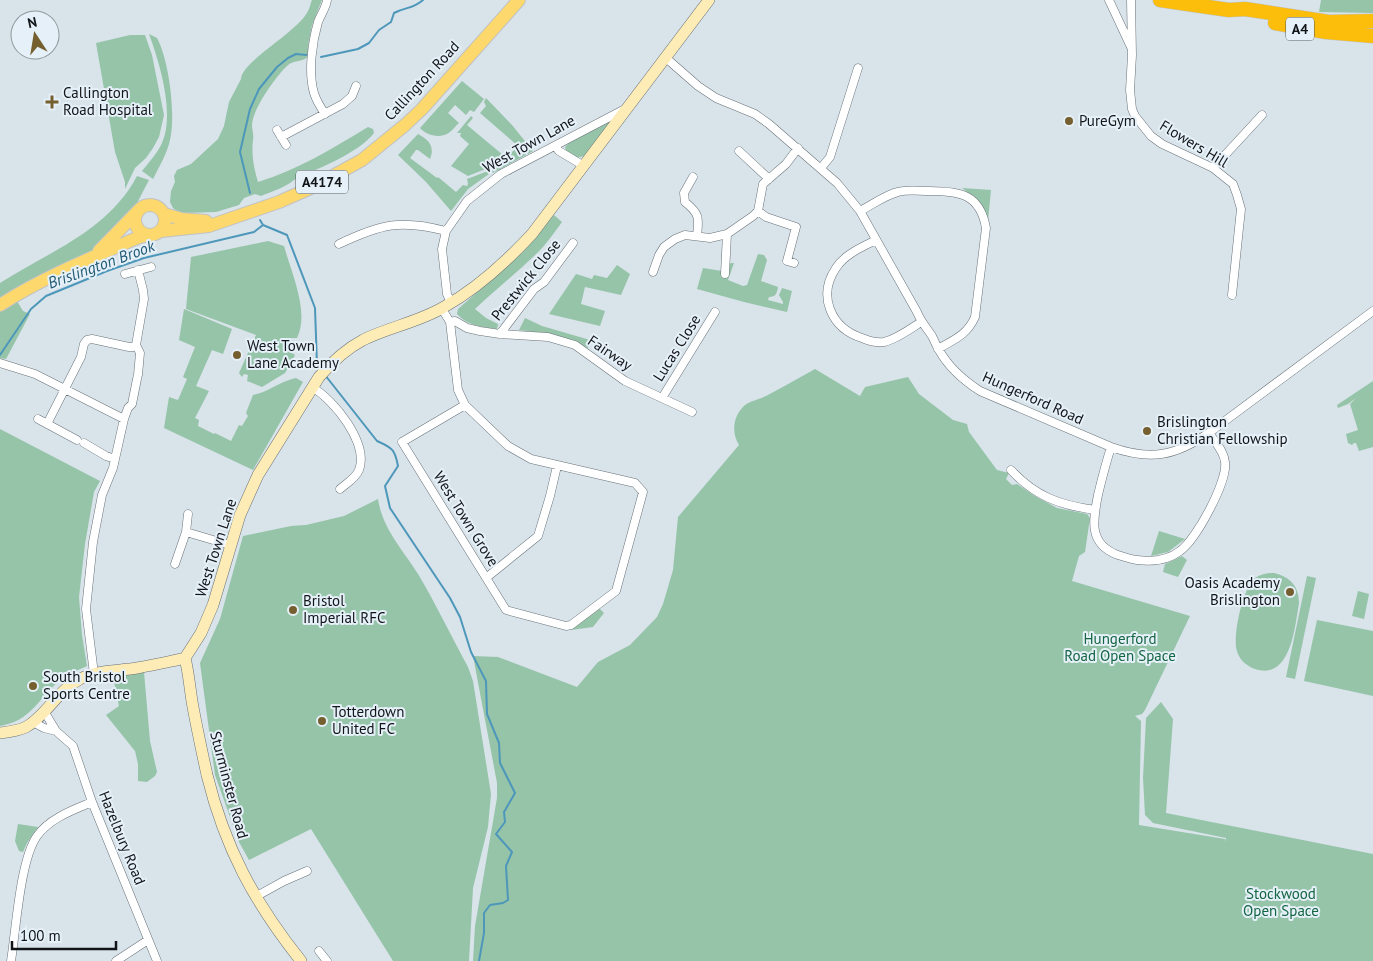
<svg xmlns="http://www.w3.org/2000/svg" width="1373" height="961" font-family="'PT Sans',sans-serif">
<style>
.green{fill:#96c4a9}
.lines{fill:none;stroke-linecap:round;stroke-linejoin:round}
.stream{stroke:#4d97ba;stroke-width:2}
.street-casing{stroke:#697279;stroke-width:9}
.secondary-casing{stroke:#697279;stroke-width:12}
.primary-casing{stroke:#c1c2c3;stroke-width:14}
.highway-casing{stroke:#c1c2c3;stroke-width:15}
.street{stroke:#fff;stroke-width:8}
.secondary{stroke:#feecb6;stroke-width:11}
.primary{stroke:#fdd86c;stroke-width:12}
.highway{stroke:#fcbe0a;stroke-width:14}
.poi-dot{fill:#755f2f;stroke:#e5f0f8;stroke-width:2}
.labels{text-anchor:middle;stroke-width:4;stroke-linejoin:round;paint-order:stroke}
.shield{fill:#e5f0f8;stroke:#51575b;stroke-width:1}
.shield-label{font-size:14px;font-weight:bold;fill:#121518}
.street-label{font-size:15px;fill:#121518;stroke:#e5f0f8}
.poi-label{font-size:15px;fill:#121518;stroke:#e5f0f8;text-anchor:start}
.park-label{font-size:15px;fill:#146541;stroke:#e5f0f8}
.water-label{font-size:16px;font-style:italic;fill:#225b74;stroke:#e5f0f8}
</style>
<rect width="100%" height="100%" fill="#d8e3ea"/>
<!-- green -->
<path class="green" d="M 312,0 L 322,0 L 312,25 L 308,45 L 308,57 C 302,62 293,60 287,66 C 276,76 252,110 252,125 C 252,130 254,135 253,140 C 251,154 254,169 258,182 C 298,170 333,148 368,127 L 373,129 L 374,133 C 358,153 322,167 299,177 C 296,178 293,181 290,183 C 281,189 270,192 261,196 L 255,194 L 244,198 L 239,205 L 216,212 L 183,213 L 178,212 L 173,208 L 170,202 L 171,191 L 175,182 L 174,176 L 177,170 L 191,164 L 218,139 L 224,126 L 229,102 L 241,79 C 242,61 298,32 308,11 C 310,8 310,4 312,0 Z
M 1321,0 L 1373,0 L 1373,13 L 1319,12 Z
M 149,34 L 157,38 C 169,60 176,115 170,140 C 167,154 159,167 153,179 L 142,171 C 149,162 157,154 162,143 C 175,114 160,64 149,34 Z
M 130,35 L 145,35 L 152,55 L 164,115 L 159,137 L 153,148 L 146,158 L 135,168 L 125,189 L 125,182 L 115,152 L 96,43 Z
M 462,81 L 484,99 L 474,112 L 470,110 L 466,115 L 455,105 L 448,113 L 459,123 C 456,125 454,129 450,132 C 441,139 427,136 420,128 Z
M 486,98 L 512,125 L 533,151 L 528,154 L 526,152 L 526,155 L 493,173 L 491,168 L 517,148 L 518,146 L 480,113 L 486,106 L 484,102 Z
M 471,116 L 473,118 L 467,125 L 503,155 L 488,168 L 468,176 L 451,166 L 469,144 L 460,136 L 461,133 L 457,133 Z
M 612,119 L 584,156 L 576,158 L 567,154 L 565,147 L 569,143 Z
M 418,134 C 429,140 435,146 430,159 L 418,150 L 416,150 L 410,158 L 437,178 L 438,177 L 456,192 L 463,185 L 467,186 L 468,184 L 467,179 L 488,171 L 489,174 L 468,189 L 451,211 L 426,182 L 398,155 Z
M 137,176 L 149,180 L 136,205 L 97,248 L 0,302 L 0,283 C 50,251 108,231 137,176 Z
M 962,188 L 991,190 L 988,221 C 982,200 978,201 962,188 Z
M 554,215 L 562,222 C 556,230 550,239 543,247 C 522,269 497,288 475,309 L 486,318 L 498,324 L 497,329 C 482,327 468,326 457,314 L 458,309 L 522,253 Z
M 268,241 L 284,246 C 291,272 310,312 297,338 L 288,338 L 283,347 L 295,355 L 285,373 L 262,387 L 247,381 L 248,375 L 244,374 L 242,377 L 239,373 L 256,335 L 186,309 L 191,257 Z
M 758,254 L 764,255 L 767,260 L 761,281 L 778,287 C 777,293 776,297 769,297 L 768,300 L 783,304 L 783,302 L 779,295 L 782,288 L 792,291 L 787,312 L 744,302 L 697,289 L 703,268 L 722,271 L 731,263 L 734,263 L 728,280 L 743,286 L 747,285 Z
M 617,265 L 630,274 L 621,295 L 585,287 L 581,304 L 605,311 L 600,326 L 549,314 L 576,274 L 592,279 L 594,275 L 607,278 Z
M 17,301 L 23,311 L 30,314 L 6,359 L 0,358 L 0,311 Z
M 184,309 L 232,329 L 223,354 L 212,350 L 196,386 L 209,391 L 195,418 L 199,420 L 198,426 L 214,434 L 215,433 L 231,441 L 239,425 L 242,426 L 248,416 L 246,413 L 253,395 C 269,392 280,381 296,378 L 303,382 L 253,470 L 164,428 L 169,397 L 178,400 L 187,379 L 183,377 L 195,347 L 179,340 Z
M 525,318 L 542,326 L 590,340 L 588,348 C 566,336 544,333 519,330 Z
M 815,369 L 860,396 L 865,387 L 908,377 L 919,394 L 953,420 L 967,424 L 969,432 L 997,470 L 1009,473 L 1006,479 L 1012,485 L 1017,484 L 1035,496 L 1057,508 L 1087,514 L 1090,518 L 1085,552 L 1079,556 L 1072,581 L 1190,616 L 1145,710 L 1142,714 L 1135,716 L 1141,721 L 1139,825 L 1225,839 L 1225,842 L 1226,838 L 1153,823 L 1145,815 L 1143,778 L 1146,718 L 1161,702 L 1173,719 L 1166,813 L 1373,854 L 1373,961 L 473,961 L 475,926 L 497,798 L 497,783 L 473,656 L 498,657 L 577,687 L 598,662 L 630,645 L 657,617 L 663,604 L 673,570 L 678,517 L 739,445 C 731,432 733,416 745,405 C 750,401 760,399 766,396 C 783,387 799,378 815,369 Z
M 1373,381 L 1373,447 L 1359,451 L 1356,443 L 1354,443 L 1352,445 L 1348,443 L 1346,434 L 1358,430 L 1350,404 L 1356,398 L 1348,404 L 1338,408 L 1337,405 Z
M 0,429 L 100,481 L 94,492 L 85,544 L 79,597 L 82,635 L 87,666 C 79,670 67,674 60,680 C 38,699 31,721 0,726 Z
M 378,499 C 382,528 403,550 418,574 C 436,604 451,636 468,667 L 473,681 L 491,794 L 488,827 L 473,888 L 469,961 L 393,961 L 311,829 L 249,860 L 239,842 L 215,775 L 200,663 L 220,619 L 243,536 L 291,526 L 306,525 L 344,516 Z
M 1159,531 L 1185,539 L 1168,552 L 1151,556 Z
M 1182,556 L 1187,560 L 1178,577 L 1163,572 L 1165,564 Z
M 1274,573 C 1290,577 1299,586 1299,603 C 1295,626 1291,681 1255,669 C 1246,666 1239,659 1237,651 C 1232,637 1243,587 1255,578 C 1261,574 1267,573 1274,573 Z
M 1307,576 L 1316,578 L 1295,679 L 1286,677 Z
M 1358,591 L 1369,594 L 1364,619 L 1352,616 Z
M 599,608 L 604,613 L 593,627 L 571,630 Z
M 1317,620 L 1373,631 L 1373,696 L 1304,681 Z
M 144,672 L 150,741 L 157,772 L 155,776 L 147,782 L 138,781 L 138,764 L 135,751 L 106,715 L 119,706 L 113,677 Z
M 18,824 L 38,827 L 27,843 L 23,852 L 19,851 L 15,841 Z"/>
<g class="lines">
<!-- stream -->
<path class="stream" d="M 321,57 L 358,49 L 369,43 L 379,30 L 391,22 L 394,13 C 405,7 413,9 423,0
M 250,193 L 240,152 L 250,109 L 259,89 L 277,67 L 288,58 L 296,54 L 307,55
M 260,220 L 263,225 L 287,235 L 315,308 L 317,365 L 321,369
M 0,355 L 31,309 L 46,296 L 107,271 L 144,258 L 254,232 L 263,225
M 325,375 L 377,441 C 393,448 395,450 398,466 L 385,486 L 390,508 L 450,598 L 460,617 L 471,652 L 486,681 L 487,714 L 499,743 L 500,763 L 515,793 L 504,812 L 505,822 L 496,834 L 512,852 L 506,866 L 508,900 L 503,903 L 490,905 L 484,913 L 484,933 L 479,961"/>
<defs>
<path id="street" d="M 1109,0 L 1131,47
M 1131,0 L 1132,55 L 1130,90 L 1132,109 L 1135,116 L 1151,136 L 1162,144 L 1213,168 L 1233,184 L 1237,195 L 1241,209 L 1232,295
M 666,58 L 698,86 L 716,98 L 755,114 L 769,124 L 837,183 L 860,211 L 917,312 C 921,322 926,327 932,336 C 934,340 936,345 939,350 C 949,368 963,380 980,391 L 1111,447 C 1151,461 1176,456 1210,432 L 1373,311
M 325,114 C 321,108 316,100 314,93 C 308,72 312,43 318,22 C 321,14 326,8 327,0
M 277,130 L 286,145
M 281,137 L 343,104 L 352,96 L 356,86
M 555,146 L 559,151 L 584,166
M 739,151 L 769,179
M 821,168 L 830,157 L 858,68
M 1213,168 L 1262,115
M 693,177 L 684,193 L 685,202 C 700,214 699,218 697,236
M 758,211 L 766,217 L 796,227 L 787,261 L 794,263
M 860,211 C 872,205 885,195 898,192 C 908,189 919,191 929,191 C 960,191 980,194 986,228 L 975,317 C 967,335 955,339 938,349
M 876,240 C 862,247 845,254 836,268 C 817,296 831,328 862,338 C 869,341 876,343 884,342 C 897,339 910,329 921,322
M 339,244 C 381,224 401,219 446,231
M 653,272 L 659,255 L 664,247 L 675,239 L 685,235 L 710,238 L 727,234 L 753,216 L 758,211 L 763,184 L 786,164 L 798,148
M 125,274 L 151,267
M 725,274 L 727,234
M 451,303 L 447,294 L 442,249 L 446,231 L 467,201 L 501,174 L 623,110
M 442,309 L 450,322 L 458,390 L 465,405 L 508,446 L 531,459 L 635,483 L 643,492 L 616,591 L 571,625 L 566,626 L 506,610 L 402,442 L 465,405
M 450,322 L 455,321 L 467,328 L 480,331 L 500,334 L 548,337 L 575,345 L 625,381 L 692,412
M 500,334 L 534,289 L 544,282 L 573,243
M 0,363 L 35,374 L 124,419
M 138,375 L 140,353 L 136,345 L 144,299 L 143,290 L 138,270
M 312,387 C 334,400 369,443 359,470 C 356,478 347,483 340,489
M 662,398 L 715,312
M 38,419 L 77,440
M 47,424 L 81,357 L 84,344 L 87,340 L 92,339 L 129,347 L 133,347 L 136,345
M 84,443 L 106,456 L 115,459
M 1111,447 C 1106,463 1102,478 1098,495 C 1093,520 1088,544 1118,555 C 1124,557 1130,559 1137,560 C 1152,562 1167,561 1180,551 C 1196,540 1228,481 1225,462 C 1224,451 1215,442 1209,433
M 1011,470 C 1036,497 1060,505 1095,510
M 186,532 L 230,545
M 175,564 L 186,532 L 188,514
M 486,578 L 538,536 L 550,496 L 557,466
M 94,674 L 86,609 L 93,542 L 102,495 L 113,468 L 124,419 L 128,408 L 132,404 L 137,379
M 44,711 L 56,731
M 33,722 L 44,728 L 56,731 L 73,746 L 92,802 L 157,961
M 255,897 L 284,881 L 307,871
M 319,951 L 327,961
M 11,961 C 16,930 20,860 37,836 C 50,818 73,810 92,802
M 116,961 L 148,940"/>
<path id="secondary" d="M 185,658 C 189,674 190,691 193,707 C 197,729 202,752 207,775 C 225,848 254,902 301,961
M 0,733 C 9,732 18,731 26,727 C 45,717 58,690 80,679 C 97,670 118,671 137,668 C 153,665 169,662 185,658 L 201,633 L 213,605 L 240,515 L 258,475 L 319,377 C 331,363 346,349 363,340 C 389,327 419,322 444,307 C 478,288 506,262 532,234 L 709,0"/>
<path id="primary" d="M135 220a15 15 0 1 1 30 0a15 15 0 1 1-30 0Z
M 164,214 L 182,219 L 206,221
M 161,231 L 209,226 L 279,202 L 313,187 L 362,160 L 405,125 L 422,109 L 519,0
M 99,251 L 139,210
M 0,305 C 42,278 91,258 137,238 L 147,235"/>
<path id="highway" d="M 1160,0 L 1229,10 L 1245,9 L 1329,22 L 1373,21
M 1275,23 L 1326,32 L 1373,36"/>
</defs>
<!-- street casing -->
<use href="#street" class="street-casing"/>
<!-- secondary casing -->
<use href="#secondary" class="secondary-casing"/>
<!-- primary casing -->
<use href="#primary" class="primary-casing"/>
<!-- highway casing -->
<use href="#highway" class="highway-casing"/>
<!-- street -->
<use href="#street" class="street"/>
<!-- secondary -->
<use href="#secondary" class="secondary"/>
<!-- primary -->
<use href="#primary" class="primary"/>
<!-- highway -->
<use href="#highway" class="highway"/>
</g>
<!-- markers -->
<g class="poi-dot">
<path d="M49.5 94.5h5v5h5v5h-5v5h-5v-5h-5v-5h5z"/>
<circle cx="1069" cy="121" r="5"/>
<circle cx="237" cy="355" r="5"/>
<circle cx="1147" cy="431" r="5"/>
<circle cx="1290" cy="592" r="5"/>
<circle cx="293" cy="610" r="5"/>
<circle cx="33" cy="686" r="5"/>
<circle cx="322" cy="721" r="5"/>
</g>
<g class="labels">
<!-- shield labels -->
<g class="shield">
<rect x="1286" y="17.5" width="28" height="23" rx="4"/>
<rect x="296" y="170.5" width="52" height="23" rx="4"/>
</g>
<g class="shield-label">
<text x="1300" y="34">A4</text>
<text x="322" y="187">A4174</text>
</g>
<!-- street labels -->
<g class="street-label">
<text transform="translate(422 81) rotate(-47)" y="5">Callington Road</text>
<text transform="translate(529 144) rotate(-29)" y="5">West Town Lane</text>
<text transform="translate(1194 144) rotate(31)" y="5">Flowers Hill</text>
<text transform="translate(526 280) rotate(-51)" y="5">Prestwick Close</text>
<text transform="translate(677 348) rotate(-58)" y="5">Lucas Close</text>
<text transform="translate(610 353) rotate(34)" y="5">Fairway</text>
<text transform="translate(1033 398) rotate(24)" y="5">Hungerford Road</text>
<text transform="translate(466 519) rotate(58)" y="5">West Town Grove</text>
<text transform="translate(216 548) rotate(-72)" y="5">West Town Lane</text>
<text transform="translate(229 785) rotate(75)" y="5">Sturminster Road</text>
<text transform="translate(122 838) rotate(68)" y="5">Hazelbury Road</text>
</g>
<!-- poi labels -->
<g class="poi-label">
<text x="63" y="98">Callington<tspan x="63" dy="17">Road Hospital</tspan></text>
<text x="1079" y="126">PureGym</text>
<text x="247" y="351">West Town<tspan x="247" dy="17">Lane Academy</tspan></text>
<text x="1157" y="427">Brislington<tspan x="1157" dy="17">Christian Fellowship</tspan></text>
<text x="1280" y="588" text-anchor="end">Oasis Academy<tspan x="1280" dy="17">Brislington</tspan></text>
<text x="303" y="606">Bristol<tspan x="303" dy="17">Imperial RFC</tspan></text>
<text x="43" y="682">South Bristol<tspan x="43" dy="17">Sports Centre</tspan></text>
<text x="332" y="717">Totterdown<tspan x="332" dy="17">United FC</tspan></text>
</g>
<!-- park labels -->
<g class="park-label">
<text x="1120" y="644">Hungerford<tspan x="1120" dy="17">Road Open Space</tspan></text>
<text x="1281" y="899">Stockwood<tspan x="1281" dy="17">Open Space</tspan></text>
</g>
<!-- water labels -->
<g class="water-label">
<text transform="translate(101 264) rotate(-20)" y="6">Brislington Brook</text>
</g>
</g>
<!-- north arrow -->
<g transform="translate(35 35) rotate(348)"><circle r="24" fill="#e5f0f8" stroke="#91989e"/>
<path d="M0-4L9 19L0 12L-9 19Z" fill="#755f2f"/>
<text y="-8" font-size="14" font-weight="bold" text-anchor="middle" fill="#121518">N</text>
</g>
<!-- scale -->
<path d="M12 941v8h104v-8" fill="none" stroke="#121518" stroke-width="2.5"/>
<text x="20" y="941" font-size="15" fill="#121518" stroke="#e5f0f8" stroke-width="4" paint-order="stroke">100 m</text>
</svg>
